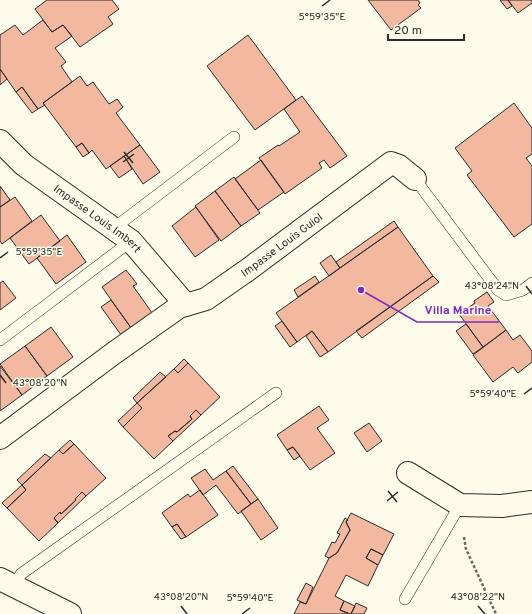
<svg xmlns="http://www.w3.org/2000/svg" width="532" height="614" font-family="Overpass,sans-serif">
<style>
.building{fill:#f2b8a0;stroke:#2b2b2b}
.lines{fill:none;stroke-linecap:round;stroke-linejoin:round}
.lane-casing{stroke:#2b2b2b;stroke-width:12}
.street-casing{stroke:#2b2b2b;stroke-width:24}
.primary-casing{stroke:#2b2b2b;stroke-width:24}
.path{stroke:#6a6964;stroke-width:2.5;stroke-dasharray:3 2;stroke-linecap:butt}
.lane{stroke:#fdfbea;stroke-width:11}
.street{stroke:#fdfbea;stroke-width:22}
.primary{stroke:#fdfbea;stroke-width:22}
.ticks{fill:none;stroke:#2b2b2b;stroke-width:1.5}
.labels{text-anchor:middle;stroke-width:3;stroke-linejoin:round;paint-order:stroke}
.street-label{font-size:11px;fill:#2b2b2b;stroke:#fdfbea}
.ticks-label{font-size:10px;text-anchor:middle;fill:#2b2b2b;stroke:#fdfbea;stroke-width:3;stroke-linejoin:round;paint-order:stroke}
.leader{fill:none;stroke:#7b2cbf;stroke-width:1.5}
.callout-dot{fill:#7b2cbf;stroke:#fdfbea;stroke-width:1.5}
.callout-label{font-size:12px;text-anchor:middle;font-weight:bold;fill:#7b2cbf;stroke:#fdfbea;stroke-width:3;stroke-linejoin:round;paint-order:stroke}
</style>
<rect width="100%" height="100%" fill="#fdfbea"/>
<!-- building -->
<path class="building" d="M 47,0 L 112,0 L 119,9 L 108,17 L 113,24 L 80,47 L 63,25 L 52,32 L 35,9 Z
M 368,0 L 418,0 L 420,3 L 418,5 L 421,8 L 391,30 Z
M 500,0 L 508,0 L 512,6 L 507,9 Z
M 508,0 L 532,0 L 532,3 L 518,13 Z
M 43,20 L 52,32 L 63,25 L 72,36 L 55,48 L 66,62 L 61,66 L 72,82 L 43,103 L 45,105 L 38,109 L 22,87 L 16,92 L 0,69 L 0,35 L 15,25 L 23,35 Z
M 248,35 L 296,100 L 255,130 L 207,66 Z
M 0,69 L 7,79 L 0,85 Z
M 80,76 L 87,86 L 93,82 L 109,104 L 117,99 L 123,107 L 116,113 L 140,145 L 106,169 L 92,150 L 89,153 L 82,143 L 76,147 L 43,103 Z
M 22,87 L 38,109 L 32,113 L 16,92 Z
M 302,96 L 347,156 L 330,168 L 324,160 L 319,163 L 322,168 L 285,194 L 259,158 L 278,145 L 279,146 L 300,132 L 284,109 Z
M 514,103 L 532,128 L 532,154 L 526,158 L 532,166 L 532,224 L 514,237 L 467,175 L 472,171 L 455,148 Z
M 82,143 L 89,153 L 83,157 L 76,147 Z
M 140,145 L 160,172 L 143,184 L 124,156 Z
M 124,156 L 132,169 L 119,178 L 110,166 Z
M 261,160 L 284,192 L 258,210 L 235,179 Z
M 234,177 L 260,213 L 241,226 L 215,191 Z
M 0,186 L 10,200 L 0,207 Z
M 215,191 L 241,226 L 221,241 L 195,206 Z
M 15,197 L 32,221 L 2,244 L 0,241 L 0,207 Z
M 196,207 L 219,240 L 195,257 L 172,226 Z
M 41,215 L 60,241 L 29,264 L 10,238 Z
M 394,221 L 398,227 L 340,268 L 336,262 Z
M 398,227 L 433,276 L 328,352 L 312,331 L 297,342 L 276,313 Z
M 67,235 L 86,262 L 56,284 L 37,258 Z
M 331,255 L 340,268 L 329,276 L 320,263 Z
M 126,270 L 137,284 L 133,286 L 155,317 L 134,332 L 102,287 Z
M 315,276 L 319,282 L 298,297 L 294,290 Z
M 433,276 L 439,282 L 362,338 L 356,331 Z
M 3,281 L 16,298 L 0,310 L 0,283 Z
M 487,292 L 494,302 L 488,306 L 506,330 L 483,347 L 459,314 L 475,303 L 474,301 Z
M 111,300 L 134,332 L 124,339 L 101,307 Z
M 282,321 L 297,342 L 290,347 L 275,326 Z
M 466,324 L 483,347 L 473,354 L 456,331 Z
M 51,327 L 73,357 L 47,376 L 25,346 Z
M 506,330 L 513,340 L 520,335 L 532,351 L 532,362 L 518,373 L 513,367 L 493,382 L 473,355 Z
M 312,331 L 328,352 L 320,357 L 306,336 Z
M 25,346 L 47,376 L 22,395 L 0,364 Z
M 184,359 L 188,363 L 178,373 L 174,369 Z
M 188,363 L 220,397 L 201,415 L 196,410 L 190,416 L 192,419 L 177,432 L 175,431 L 168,436 L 173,441 L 154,459 L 123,427 L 142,408 L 137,403 L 174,369 L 178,373 Z
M 0,366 L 22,395 L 0,411 Z
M 160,372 L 166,377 L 137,403 L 133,398 Z
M 137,403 L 142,408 L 123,427 L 118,421 Z
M 319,406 L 329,420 L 317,428 L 335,453 L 310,470 L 293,447 L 287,450 L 277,435 Z
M 196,410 L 201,415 L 173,441 L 168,436 L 175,431 L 177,432 L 192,419 L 190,416 Z
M 369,423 L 382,441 L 367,452 L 354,433 Z
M 70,440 L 74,444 L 63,454 L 59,450 Z
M 74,444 L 106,478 L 86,496 L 82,492 L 75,499 L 76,500 L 61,514 L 60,512 L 54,518 L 58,523 L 39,541 L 7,508 L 26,490 L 22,485 L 59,450 L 63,454 Z
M 293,447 L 300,456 L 294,460 L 287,450 Z
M 45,454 L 51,458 L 22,485 L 17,480 Z
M 233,466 L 258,499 L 251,504 L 226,471 Z
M 205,469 L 213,480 L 226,471 L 251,504 L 238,514 L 216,485 L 203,495 L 191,478 Z
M 22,485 L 26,490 L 7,508 L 2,503 Z
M 200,490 L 218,515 L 186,537 L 177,524 L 172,527 L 162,513 L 188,494 L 190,497 Z
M 82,492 L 86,496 L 58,523 L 54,518 L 60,512 L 61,514 L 76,500 L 75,499 Z
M 258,499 L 278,528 L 261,540 L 241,511 Z
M 351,513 L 394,534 L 383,555 L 371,549 L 366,558 L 378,565 L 368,586 L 346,575 L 335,596 L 344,601 L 340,610 L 348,614 L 294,614 L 300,602 L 306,604 L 329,558 L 337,553 L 350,530 L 346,522 Z
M 345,518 L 348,520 L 346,522 L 350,530 L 337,553 L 329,558 L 325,556 L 332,542 L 335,543 L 340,534 L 337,533 Z
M 177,524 L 186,537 L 181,539 L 172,527 Z
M 371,549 L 383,555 L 378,565 L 366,558 Z
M 306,583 L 313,587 L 306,604 L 297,600 Z
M 344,601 L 355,606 L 351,614 L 340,610 Z
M 356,603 L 367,608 L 364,614 L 351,614 Z"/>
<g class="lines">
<defs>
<path id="lane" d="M 415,179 L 498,290 L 506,295 L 523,290 L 532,283
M 114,228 L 234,137
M 0,340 L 131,241
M 14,586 L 21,574 L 276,393
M 405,599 L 460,505"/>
<g id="street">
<path id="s1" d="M 0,141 L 24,165 L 131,241 L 186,305"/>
<path id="s2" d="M 0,438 L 114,353 L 179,307 L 206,299 L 249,269 L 391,163 L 399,166 L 415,179"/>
<path d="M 408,473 L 460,505 L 502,506 L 532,502"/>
</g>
<path id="primary" d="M 0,579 L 70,614"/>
</defs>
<!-- lane casing -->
<use href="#lane" class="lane-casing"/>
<!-- street casing -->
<use href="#street" class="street-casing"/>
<!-- primary casing -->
<use href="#primary" class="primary-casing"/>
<!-- path -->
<path class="path" d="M 464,537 L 466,549 L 496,614"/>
<!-- lane -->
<use href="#lane" class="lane"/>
<!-- street -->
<use href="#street" class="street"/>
<!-- primary -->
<use href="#primary" class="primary"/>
</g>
<!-- ticks -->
<path class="ticks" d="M 322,6 L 330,0M 124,152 L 133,163M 123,162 L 134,154M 0,258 L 8,252M 526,286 L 532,294M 0,375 L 6,383M 524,394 L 532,388M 388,491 L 397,502M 387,501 L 398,492M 181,606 L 187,614M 478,606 L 485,614M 242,614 L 250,608"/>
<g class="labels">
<!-- street labels -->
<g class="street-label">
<text dy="4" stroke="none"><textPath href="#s1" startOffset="125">Impasse Louis Imbert</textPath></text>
<text dy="4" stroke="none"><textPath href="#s2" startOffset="343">Impasse Louis Guiol</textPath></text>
</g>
</g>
<g class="ticks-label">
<text x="322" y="20">5°59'35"E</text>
<text x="39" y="255">5°59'35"E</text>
<text x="492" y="289">43°08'24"N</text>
<text x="40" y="386">43°08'20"N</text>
<text x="493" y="397">5°59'40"E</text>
<text x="181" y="600">43°08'20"N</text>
<text x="478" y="600">43°08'22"N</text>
<text x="250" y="601">5°59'40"E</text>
</g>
<!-- callouts -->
<path class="leader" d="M361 290L417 322H499"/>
<circle class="callout-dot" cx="361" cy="290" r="4"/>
<g class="callout-label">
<text x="458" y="314">Villa Marine</text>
</g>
<!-- scale -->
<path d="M388 34v6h76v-6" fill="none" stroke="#2b2b2b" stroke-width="2"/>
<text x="394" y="34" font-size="12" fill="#2b2b2b" stroke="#fdfbea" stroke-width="3" paint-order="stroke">20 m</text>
</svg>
